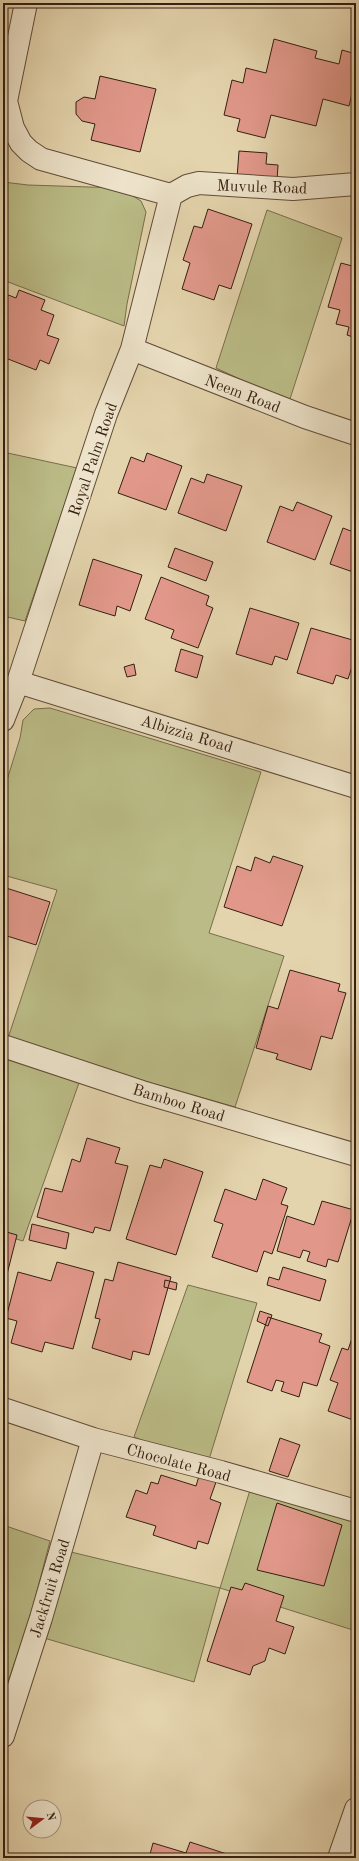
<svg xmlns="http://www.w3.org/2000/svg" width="359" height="1861" font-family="'Old Standard TT',serif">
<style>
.green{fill:#babb86;stroke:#786d4c}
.building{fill:#e1988a;stroke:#351f11}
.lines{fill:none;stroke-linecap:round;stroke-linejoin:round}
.street-casing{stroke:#614c38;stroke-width:24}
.street{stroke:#ede3ca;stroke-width:22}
.labels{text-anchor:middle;stroke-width:3;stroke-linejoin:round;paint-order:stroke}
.street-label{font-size:16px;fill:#351f11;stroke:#ede3ca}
</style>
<rect width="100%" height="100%" fill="#e4d4ad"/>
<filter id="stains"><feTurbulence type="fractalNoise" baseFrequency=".005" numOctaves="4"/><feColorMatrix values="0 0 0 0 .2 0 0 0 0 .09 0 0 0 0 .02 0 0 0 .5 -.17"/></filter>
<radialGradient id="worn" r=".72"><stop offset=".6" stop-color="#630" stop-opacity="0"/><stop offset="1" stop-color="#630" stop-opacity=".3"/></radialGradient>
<!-- green -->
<path class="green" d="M 3,182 L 28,185 L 120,188 L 141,201 L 146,212 L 127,304 L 124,326 L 3,280 Z
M 267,210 L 342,238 L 289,402 L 216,368 Z
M 3,452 L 77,468 L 25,621 L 3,616 Z
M 50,708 L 261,772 L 209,933 L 284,956 L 235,1107 L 78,1062 L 8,1038 L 57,890 L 3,875 L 3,793 L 20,738 L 23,720 L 34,709 Z
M 3,1055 L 80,1080 L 23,1241 L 3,1235 Z
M 188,1285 L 257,1303 L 207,1466 L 134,1437 Z
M 254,1477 L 356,1512 L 356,1631 L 220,1588 L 194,1682 L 44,1638 L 71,1552 L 220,1588 Z
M 3,1525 L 50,1541 L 31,1614 L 3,1697 Z"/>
<!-- building -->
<path class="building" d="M 274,39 L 317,51 L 315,58 L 339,64 L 342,50 L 356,54 L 356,95 L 352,94 L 349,106 L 323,99 L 316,126 L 271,115 L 265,138 L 237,131 L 240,119 L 224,115 L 232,80 L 243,83 L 246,68 L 266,73 Z
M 100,76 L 156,89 L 140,152 L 91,140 L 95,124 L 82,121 L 76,114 L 76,102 L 84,97 L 95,99 Z
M 239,151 L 267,153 L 266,164 L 278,165 L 277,181 L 237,178 Z
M 208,209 L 252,224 L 231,289 L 219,285 L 214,300 L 182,289 L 190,263 L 183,260 L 194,226 L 202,228 Z
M 341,263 L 356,267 L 356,338 L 347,335 L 349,327 L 336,324 L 340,310 L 328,307 Z
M 19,290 L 45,300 L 41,310 L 54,315 L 47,335 L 59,339 L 49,364 L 40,360 L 36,370 L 3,357 L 3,293 L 16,298 Z
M 147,453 L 182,466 L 166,510 L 118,493 L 131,457 L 144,462 Z
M 207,474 L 242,486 L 226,531 L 178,513 L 191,478 L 204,483 Z
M 297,502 L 332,516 L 315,560 L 267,542 L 280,506 L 293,511 Z
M 343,528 L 356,533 L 356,573 L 330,564 Z
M 175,548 L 213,562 L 206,581 L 168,567 Z
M 93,559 L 142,575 L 130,611 L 117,606 L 115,616 L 79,605 Z
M 161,577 L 209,596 L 206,605 L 213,608 L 198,648 L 171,638 L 174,630 L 145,619 Z
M 250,608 L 299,623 L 287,660 L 275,656 L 272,665 L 236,654 Z
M 311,628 L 356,641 L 356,654 L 348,679 L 336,675 L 333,684 L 297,673 Z
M 181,649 L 203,656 L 197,678 L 175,671 Z
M 134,664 L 136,675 L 127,677 L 124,667 Z
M 273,856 L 303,866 L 282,926 L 224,907 L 237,866 L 251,871 L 255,857 L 270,863 Z
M 3,887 L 50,902 L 36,945 L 7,936 L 5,944 L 3,944 Z
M 290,970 L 340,984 L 338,991 L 346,993 L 332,1039 L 321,1036 L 311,1070 L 276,1059 L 278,1054 L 256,1048 L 268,1006 L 278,1009 Z
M 87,1138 L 120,1148 L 115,1163 L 128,1166 L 110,1231 L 95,1227 L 93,1233 L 37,1217 L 45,1188 L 62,1192 L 72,1159 L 80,1162 Z
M 164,1159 L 203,1172 L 176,1255 L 126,1239 L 150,1165 L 161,1168 Z
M 263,1179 L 287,1188 L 281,1204 L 288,1206 L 272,1254 L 264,1251 L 257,1272 L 212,1257 L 223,1224 L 214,1221 L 225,1189 L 256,1200 Z
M 322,1201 L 354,1210 L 338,1262 L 328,1259 L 326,1267 L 307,1261 L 310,1252 L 303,1250 L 300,1258 L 277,1251 L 287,1216 L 314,1225 Z
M 32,1224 L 69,1233 L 66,1249 L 29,1240 Z
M 3,1231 L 17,1235 L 3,1290 Z
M 57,1262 L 94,1272 L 73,1349 L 45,1342 L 42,1352 L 11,1343 L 17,1321 L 6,1318 L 18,1272 L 51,1281 Z
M 118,1262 L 171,1277 L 149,1355 L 133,1351 L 131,1360 L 92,1348 L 100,1319 L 95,1318 L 105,1279 L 113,1281 Z
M 283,1267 L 326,1280 L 320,1301 L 267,1285 L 269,1277 L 279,1280 Z
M 165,1280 L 177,1283 L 176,1290 L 164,1287 Z
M 260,1311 L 272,1315 L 268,1326 L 257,1321 Z
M 268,1317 L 322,1334 L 319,1342 L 330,1346 L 317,1386 L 303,1382 L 299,1397 L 281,1391 L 284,1382 L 276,1380 L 272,1391 L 247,1382 Z
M 354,1332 L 356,1333 L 356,1421 L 328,1411 L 338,1383 L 330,1380 L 342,1348 L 348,1350 Z
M 280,1438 L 300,1445 L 288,1477 L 269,1471 Z
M 161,1475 L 196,1486 L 199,1476 L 216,1482 L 210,1499 L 221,1503 L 208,1544 L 198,1541 L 196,1549 L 153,1535 L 156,1526 L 126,1517 L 136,1490 L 147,1494 L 151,1482 L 158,1484 Z
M 277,1503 L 342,1525 L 324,1586 L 257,1570 Z
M 245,1583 L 284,1596 L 276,1621 L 294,1627 L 285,1654 L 269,1648 L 265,1661 L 253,1666 L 250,1675 L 207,1661 L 231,1587 L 242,1590 Z
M 356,1611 L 356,1623 L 352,1622 Z
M 190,1842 L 239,1858 L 149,1858 L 153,1843 L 186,1853 Z"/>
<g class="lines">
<defs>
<path id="street" d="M 26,3 L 6,101 L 13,128 L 21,143 L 29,151 L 41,159 L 171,195
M 171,195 L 187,186 L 199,183 L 293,189 L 356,184
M 132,349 L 305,417 L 356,434
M 18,682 L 356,787
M 3,720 L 18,682 L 106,414 L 132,349 L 171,195
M 3,1046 L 142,1092 L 356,1155
M 3,1409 L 93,1439 L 221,1472 L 356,1511
M 3,1736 L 41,1618 L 93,1439
M 339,1858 L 356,1809"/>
</defs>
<!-- street casing -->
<use href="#street" class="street-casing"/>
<!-- street -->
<use href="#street" class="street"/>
</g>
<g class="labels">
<!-- street labels -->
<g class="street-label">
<text transform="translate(262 186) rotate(2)" y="6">Muvule Road</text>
<text transform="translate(243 393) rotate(21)" y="6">Neem Road</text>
<text transform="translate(92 459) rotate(-71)" y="6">Royal Palm Road</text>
<text transform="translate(187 733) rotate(17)" y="6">Albizzia Road</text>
<text transform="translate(179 1102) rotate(17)" y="6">Bamboo Road</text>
<text transform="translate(179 1462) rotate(15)" y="6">Chocolate Road</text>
<text transform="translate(49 1588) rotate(-73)" y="6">Jackfruit Road</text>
</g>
</g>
<!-- margin -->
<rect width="359" height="1861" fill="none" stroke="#e4d4ad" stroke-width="16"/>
<rect x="4" y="4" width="351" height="1853" fill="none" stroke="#351f11" stroke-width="2"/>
<rect x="8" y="8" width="343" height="1845" fill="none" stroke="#351f11"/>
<!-- north arrow -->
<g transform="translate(42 1819) rotate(74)"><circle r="19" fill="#ede3ca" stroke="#a39580"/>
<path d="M0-3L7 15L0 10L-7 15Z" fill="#8f2418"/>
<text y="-6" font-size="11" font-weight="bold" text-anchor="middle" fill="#351f11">N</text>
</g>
<rect width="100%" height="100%" filter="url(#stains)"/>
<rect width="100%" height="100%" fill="url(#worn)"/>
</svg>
